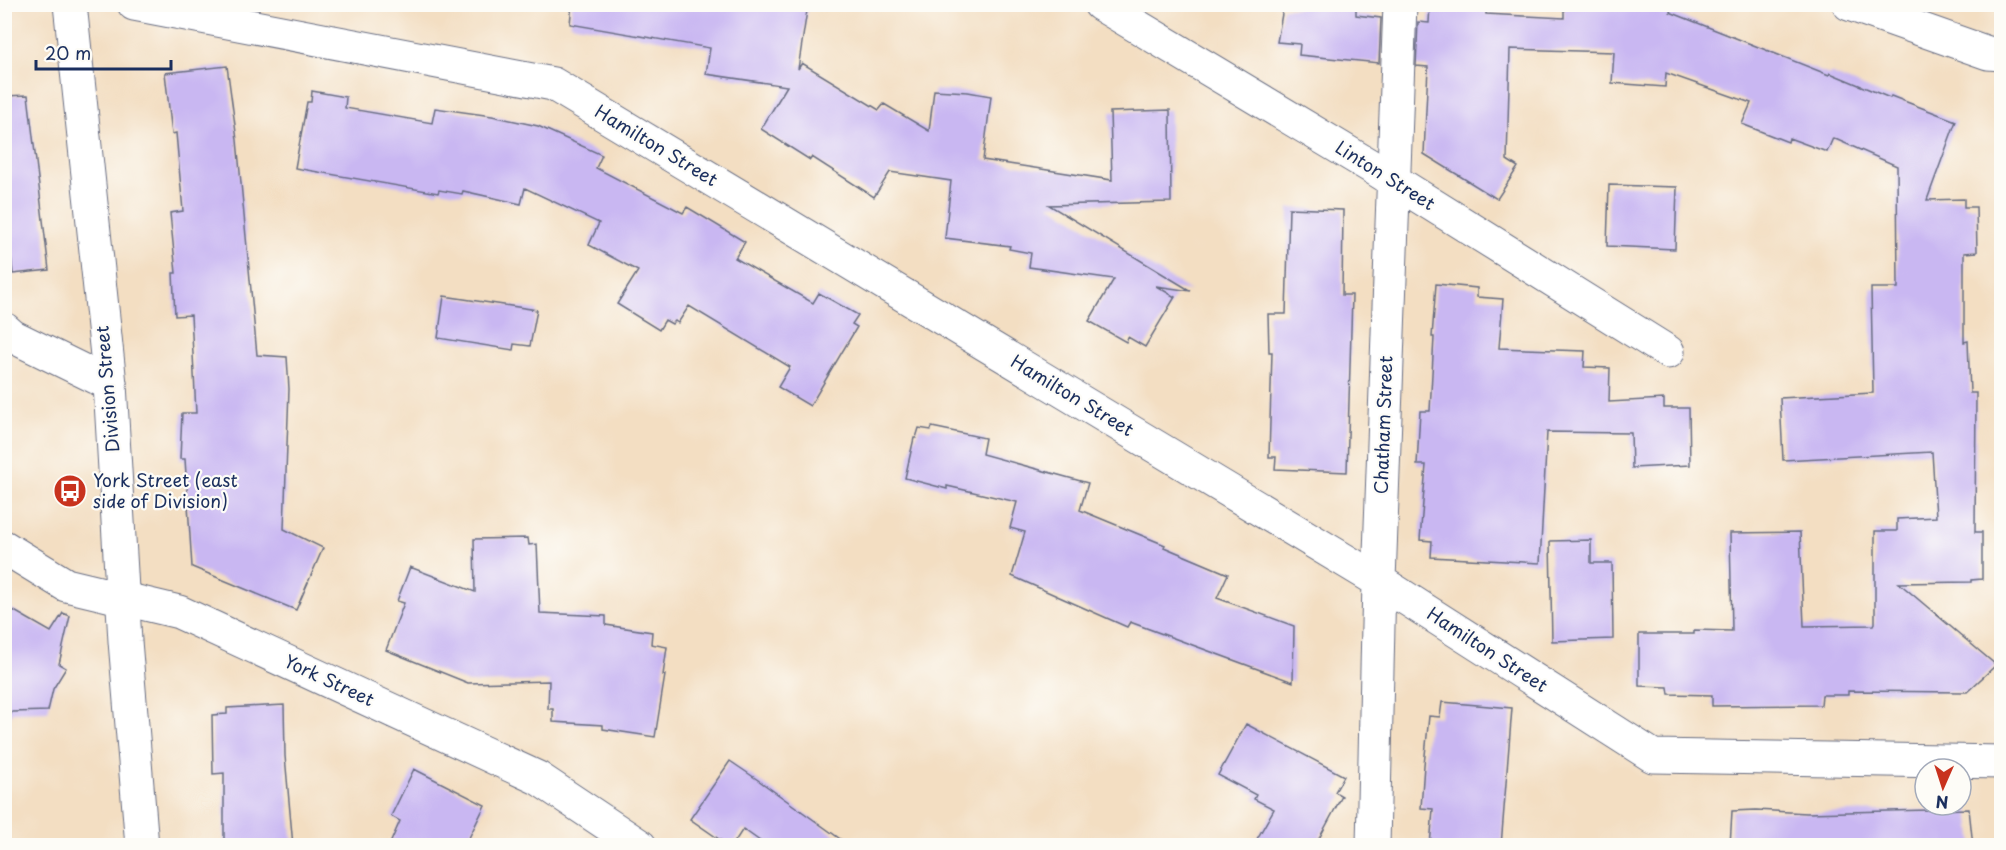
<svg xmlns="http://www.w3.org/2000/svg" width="2006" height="850" font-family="'Playpen Sans',sans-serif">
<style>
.building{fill:#c9b7f2}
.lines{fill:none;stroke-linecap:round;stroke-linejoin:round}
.minor-casing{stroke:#676c81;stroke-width:35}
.major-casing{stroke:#676c81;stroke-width:35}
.minor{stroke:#fff;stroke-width:33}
.major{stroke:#fff;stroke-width:33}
.labels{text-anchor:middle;stroke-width:4.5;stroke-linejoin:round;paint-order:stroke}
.street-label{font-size:18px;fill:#1b2f5e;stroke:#fdfcf7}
.poi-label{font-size:18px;fill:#1b2f5e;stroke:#fdfcf7;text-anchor:start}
</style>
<rect width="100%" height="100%" fill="#fdfcf7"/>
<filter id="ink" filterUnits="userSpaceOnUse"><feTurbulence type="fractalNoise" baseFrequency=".0167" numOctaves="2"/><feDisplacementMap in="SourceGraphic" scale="12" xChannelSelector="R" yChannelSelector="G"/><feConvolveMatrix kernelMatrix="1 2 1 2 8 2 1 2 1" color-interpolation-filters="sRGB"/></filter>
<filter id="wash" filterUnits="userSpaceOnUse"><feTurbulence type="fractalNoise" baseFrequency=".008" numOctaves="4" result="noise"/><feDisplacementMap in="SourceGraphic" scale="24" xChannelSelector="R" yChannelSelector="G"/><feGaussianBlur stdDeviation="1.35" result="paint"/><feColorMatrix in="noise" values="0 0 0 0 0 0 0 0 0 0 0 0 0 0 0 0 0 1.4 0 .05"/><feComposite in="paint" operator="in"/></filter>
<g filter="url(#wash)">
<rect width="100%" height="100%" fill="#f3dec2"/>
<g id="blocks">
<!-- building -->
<path class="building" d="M 572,4 L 808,4 L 798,69 L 802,63 L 879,110 L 884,104 L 929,131 L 934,90 L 968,92 L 991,96 L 983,160 L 1112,180 L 1110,112 L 1170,110 L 1171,202 L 1049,205 L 1191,291 L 1156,286 L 1175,297 L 1145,347 L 1128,337 L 1126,342 L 1089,321 L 1114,279 L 1029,267 L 1031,253 L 1009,249 L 1010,246 L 945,238 L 951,181 L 890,172 L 874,197 L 812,157 L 810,160 L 761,129 L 787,86 L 706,74 L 710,48 L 570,24 Z
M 1300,4 L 1356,4 L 1356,15 L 1381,18 L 1379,63 L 1299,55 L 1300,44 L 1277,42 L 1283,8 L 1300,8 Z
M 1430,4 L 1486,4 L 1486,14 L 1564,18 L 1564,4 L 1671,6 L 1670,12 L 1829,75 L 1830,73 L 1890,98 L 1891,96 L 1956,121 L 1927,200 L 1964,199 L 1964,207 L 1976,207 L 1977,252 L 1964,253 L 1964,342 L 1968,341 L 1970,393 L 1976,393 L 1975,532 L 1982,532 L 1982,579 L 1971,580 L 1971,582 L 1899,583 L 1996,665 L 1967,692 L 1848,691 L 1848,695 L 1822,695 L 1821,705 L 1712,706 L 1712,695 L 1669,694 L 1668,687 L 1639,686 L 1639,634 L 1694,634 L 1694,630 L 1732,631 L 1730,533 L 1800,532 L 1804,626 L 1874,625 L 1875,623 L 1875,531 L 1897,531 L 1897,519 L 1936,517 L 1932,452 L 1783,460 L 1780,398 L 1873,393 L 1871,288 L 1898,288 L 1897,166 L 1833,138 L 1827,152 L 1789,138 L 1788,142 L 1742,124 L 1751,103 L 1666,73 L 1665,87 L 1612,83 L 1614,52 L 1510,49 L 1507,160 L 1518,167 L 1497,199 L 1424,154 L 1428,67 L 1416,66 L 1418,22 L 1429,23 Z
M 227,66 L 237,140 L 257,355 L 287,357 L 289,389 L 284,529 L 323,548 L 296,610 L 192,567 L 185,459 L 180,459 L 182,413 L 196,413 L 191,315 L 175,316 L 173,273 L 176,273 L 170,213 L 183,211 L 176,133 L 172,134 L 165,73 Z
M 312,91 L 346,97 L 345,108 L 432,123 L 435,108 L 492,116 L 538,126 L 602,155 L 596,168 L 683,213 L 687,207 L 745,242 L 735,258 L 813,303 L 819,293 L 858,315 L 852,324 L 857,327 L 810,406 L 778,387 L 790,367 L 689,306 L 678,323 L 675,321 L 672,324 L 665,320 L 659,330 L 617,304 L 638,271 L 589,245 L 599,223 L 525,188 L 521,204 L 463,191 L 462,194 L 439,190 L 438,193 L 295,168 L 307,102 L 311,102 Z
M 28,95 L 49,270 L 13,274 L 10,245 L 4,246 L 4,96 Z
M 1609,185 L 1677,187 L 1675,249 L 1607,246 Z
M 1289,208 L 1343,210 L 1342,295 L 1352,295 L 1347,472 L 1275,469 L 1276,457 L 1269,457 L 1272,352 L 1269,352 L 1268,314 L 1286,314 Z
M 1436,284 L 1477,288 L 1477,297 L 1503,299 L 1499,348 L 1585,351 L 1584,367 L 1610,368 L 1609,402 L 1664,399 L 1664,408 L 1689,408 L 1690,465 L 1632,468 L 1631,433 L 1547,432 L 1540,563 L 1431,557 L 1432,541 L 1420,540 L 1426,465 L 1417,465 L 1420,411 L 1430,411 L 1434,337 L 1432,337 Z
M 444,296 L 537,310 L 530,346 L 514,344 L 513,350 L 438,338 Z
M 932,427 L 985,438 L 982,454 L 1088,483 L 1080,510 L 1165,545 L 1164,547 L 1228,574 L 1217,598 L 1294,626 L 1293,682 L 1130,622 L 1127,627 L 1012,576 L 1025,532 L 1010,528 L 1017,502 L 947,486 L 947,489 L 905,478 L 914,438 L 916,438 L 919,428 L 931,430 Z
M 528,538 L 529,545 L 537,544 L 540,613 L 606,616 L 606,625 L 652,632 L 651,644 L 667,647 L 663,675 L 665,675 L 655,737 L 603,729 L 603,725 L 553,722 L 553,709 L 548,709 L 549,681 L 468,683 L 386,650 L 404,603 L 397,601 L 410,567 L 475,592 L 474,539 Z
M 1591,540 L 1591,563 L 1612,563 L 1613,639 L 1552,641 L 1550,541 Z
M 4,605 L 51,632 L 63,613 L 70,616 L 59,664 L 66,668 L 53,689 L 48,711 L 12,712 L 4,725 Z
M 1442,702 L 1512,708 L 1501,846 L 1430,846 L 1433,809 L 1421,808 L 1424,765 L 1429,716 L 1440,717 Z
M 284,705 L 285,756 L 293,846 L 224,846 L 224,773 L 213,774 L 212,715 L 227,714 L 227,708 Z
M 1246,724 L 1344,776 L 1335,792 L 1342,796 L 1315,846 L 1253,846 L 1274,809 L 1254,799 L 1256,795 L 1218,775 Z
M 730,761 L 758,780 L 850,846 L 767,846 L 743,829 L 732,846 L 729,846 L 690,819 Z
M 414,769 L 485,805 L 465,846 L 389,846 L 400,821 L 391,816 Z
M 1969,809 L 1973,846 L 1730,846 L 1732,811 L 1756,810 L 1807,813 Z"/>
</g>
</g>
<g filter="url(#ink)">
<use href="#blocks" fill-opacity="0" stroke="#676c81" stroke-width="1.5"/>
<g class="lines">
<defs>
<path id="minor" d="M 134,4 L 553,84 L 1379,581 L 1653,756 L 2002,762
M 1100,4 L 1372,167 L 1668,352
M 1849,4 L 1988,53 L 2002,54
M 4,329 L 12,336 L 110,384
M 4,547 L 66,585 L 179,612 L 538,778 L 640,846
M 1373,846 L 1379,581 L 1400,4"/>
<path id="major" d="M 70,4 L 110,384 L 125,641 L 142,846"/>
</defs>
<!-- minor casing -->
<use href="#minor" class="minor-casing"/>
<!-- major casing -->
<use href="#major" class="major-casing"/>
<!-- minor -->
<use href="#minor" class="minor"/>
<!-- major -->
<use href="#major" class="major"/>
</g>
</g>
<!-- icons -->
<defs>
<symbol id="bus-disc" viewBox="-11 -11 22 22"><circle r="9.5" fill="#c8321e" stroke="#fdfcf7"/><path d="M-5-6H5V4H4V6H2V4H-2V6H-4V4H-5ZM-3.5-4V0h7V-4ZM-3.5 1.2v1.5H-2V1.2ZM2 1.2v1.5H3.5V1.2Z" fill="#fff"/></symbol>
</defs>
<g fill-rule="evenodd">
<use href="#bus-disc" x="51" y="472" width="38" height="38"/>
</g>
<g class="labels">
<!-- street labels -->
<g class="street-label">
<text transform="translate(656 146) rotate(31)" y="6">Hamilton Street</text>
<text transform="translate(1385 176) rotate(32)" y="6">Linton Street</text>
<text transform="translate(108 389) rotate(-95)" y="6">Division Street</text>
<text transform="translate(1072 396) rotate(31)" y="6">Hamilton Street</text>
<text transform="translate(1384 425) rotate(-88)" y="6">Chatham Street</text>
<text transform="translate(1487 650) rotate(33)" y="6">Hamilton Street</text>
<text transform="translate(329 681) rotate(25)" y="6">York Street</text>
</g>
<!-- poi labels -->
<g class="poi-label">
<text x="93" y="487">York Street (east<tspan x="93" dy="21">side of Division)</tspan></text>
</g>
</g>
<!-- margin -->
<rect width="2006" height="850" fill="none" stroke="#fdfcf7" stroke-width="24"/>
<!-- north arrow -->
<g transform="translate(1943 787) rotate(183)"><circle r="28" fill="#fdfcf7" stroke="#a3aaba" stroke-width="1.5"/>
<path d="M0-4.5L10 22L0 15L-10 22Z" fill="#c8321e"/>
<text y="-9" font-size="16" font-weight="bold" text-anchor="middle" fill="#1b2f5e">N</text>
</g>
<!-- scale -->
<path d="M36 60v9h135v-9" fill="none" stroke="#1b2f5e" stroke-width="3"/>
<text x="45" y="60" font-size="18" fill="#1b2f5e" stroke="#fdfcf7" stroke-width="4.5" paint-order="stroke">20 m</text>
</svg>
